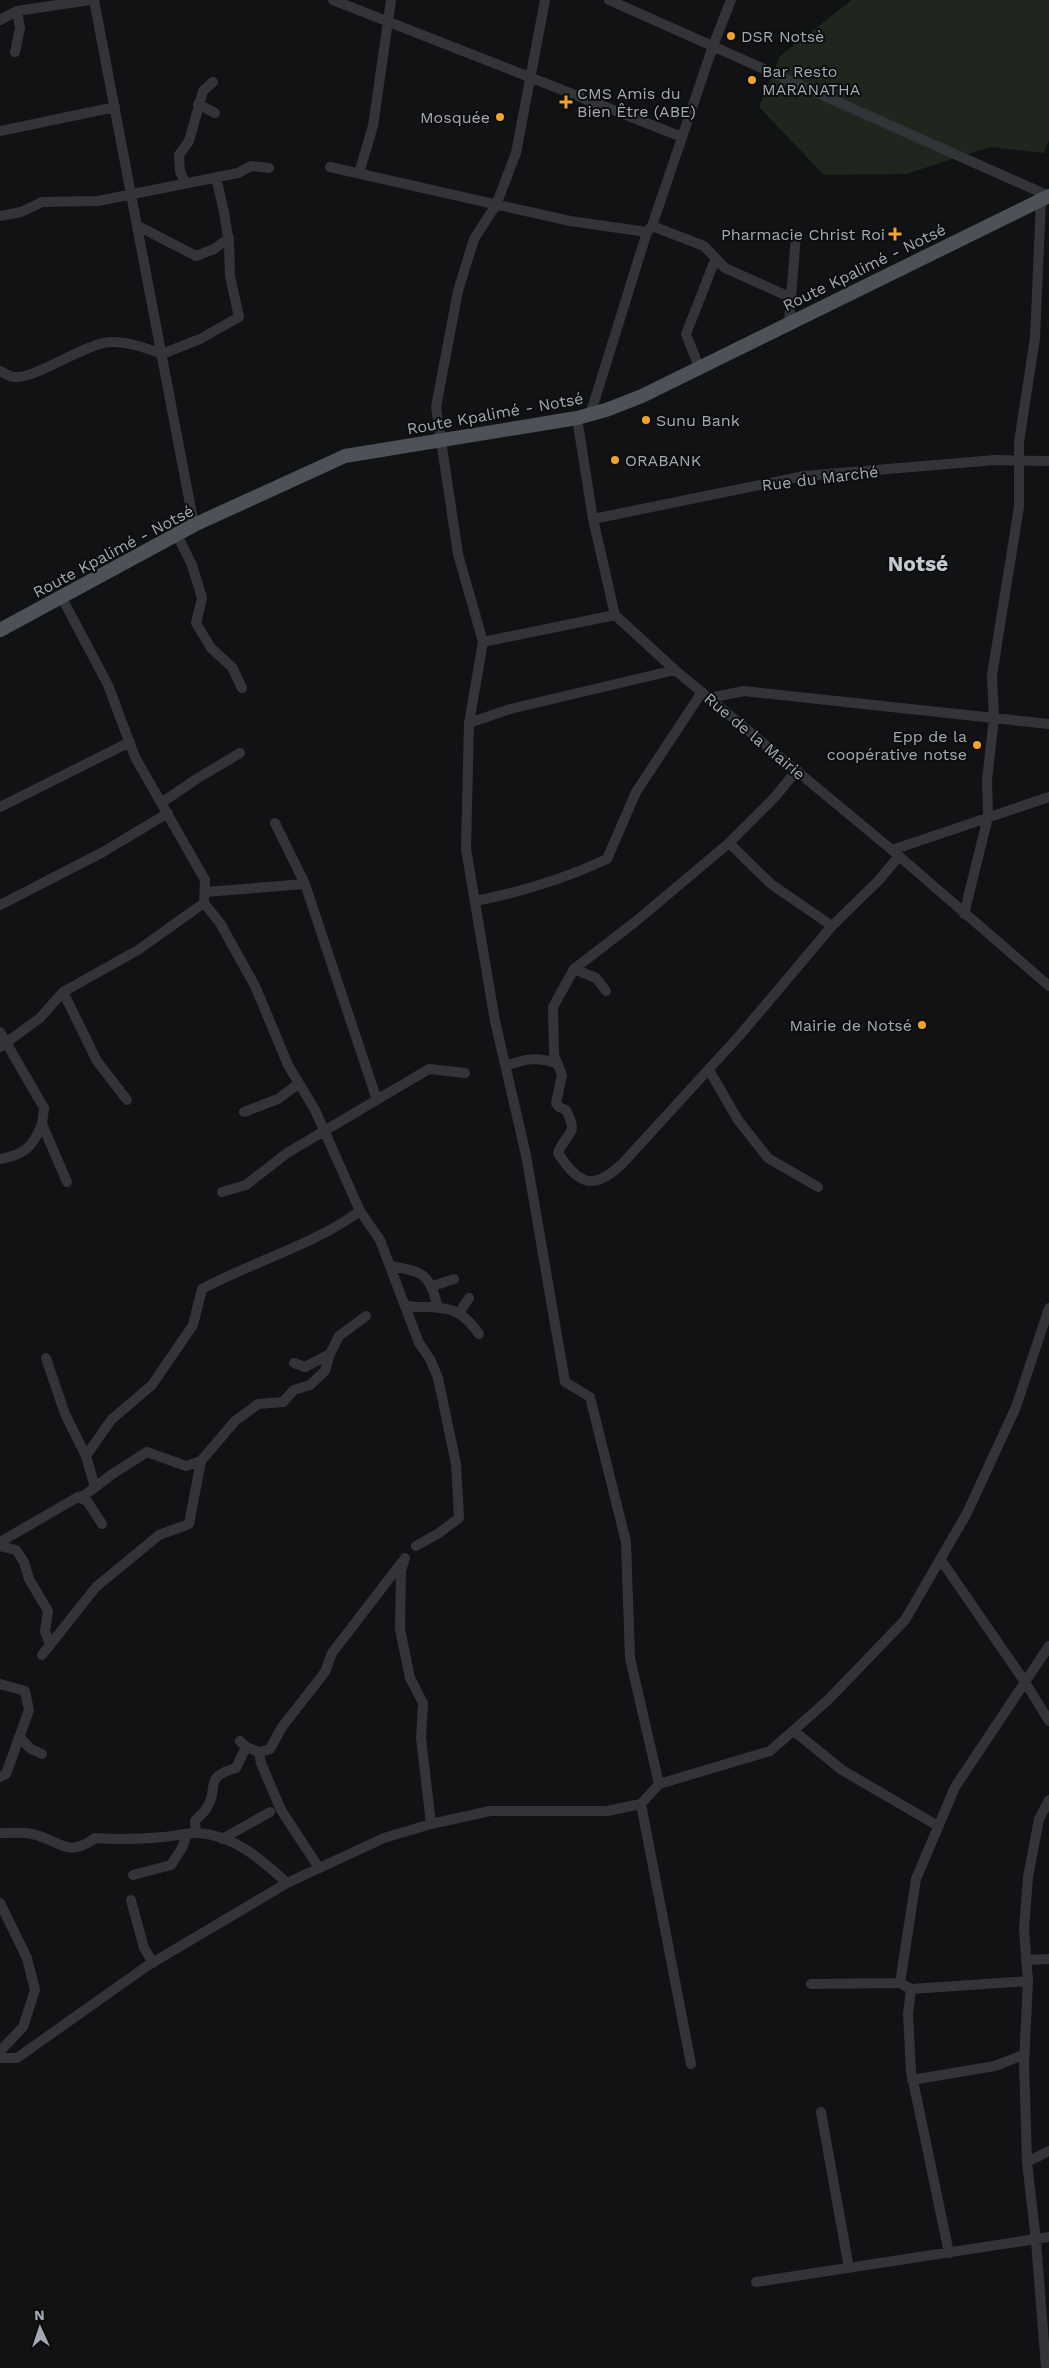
<svg xmlns="http://www.w3.org/2000/svg" width="1049" height="2368" font-family="'Work Sans',sans-serif">
<style>
.green{fill:#1e261e}
.lines{fill:none;stroke-linecap:round;stroke-linejoin:round}
.minor{stroke:#323438;stroke-width:10}
.major{stroke:#4e5157;stroke-width:14}
.poi-dot{fill:#f2a42a;stroke:#0d0d0e;stroke-width:2}
.labels{text-anchor:middle;stroke-width:4;stroke-linejoin:round;paint-order:stroke}
.poi-label{font-size:16px;fill:#a3a9b4;stroke:#0d0d0e;text-anchor:start}
.street-label{font-size:16px;fill:#a3a9b4;stroke:#0d0d0e}
.district-label{font-size:21px;font-weight:bold;fill:#c4c8d0;stroke:#0d0d0e}
</style>
<rect width="100%" height="100%" fill="#111213"/>
<!-- green -->
<path class="green" d="M 852,0 L 1049,0 L 1049,141 L 1044,153 L 990,147 L 906,174 L 824,175 L 759,107 L 780,56 Z"/>
<g class="lines">
<!-- minor -->
<path class="minor" d="M 94,0 L 194,525
M 333,0 L 682,137
M 545,0 L 516,153 L 496,205 L 474,239 L 458,291 L 436,407 L 458,554 L 483,642 L 469,723 L 466,849 L 495,1021 L 526,1155 L 565,1382 L 590,1397 L 626,1542 L 630,1658 L 659,1784
M 609,0 L 1049,196
M 0,20 L 17,11 L 90,0
M 15,52 L 20,28 L 17,11
M 198,104 L 215,113
M 0,131 L 115,107
M 330,167 L 570,221 L 647,232
M 359,173 L 373,126 L 391,0
M 185,183 L 180,171 L 179,155 L 189,141 L 203,91 L 213,82
M 0,216 L 21,212 L 42,202 L 98,201 L 238,173 L 251,166 L 269,168
M 138,226 L 196,256 L 214,249 L 229,238
M 652,226 L 704,246 L 725,268 L 792,298
M 789,323 L 796,235
M 699,367 L 686,334 L 715,260
M 0,371 C 4,373 10,377 14,377 C 34,379 79,348 103,343 C 121,339 146,348 162,354 L 200,339 L 239,317 L 230,276 L 229,243 L 224,212 L 216,177
M 590,415 L 647,232 L 652,226 L 713,46 L 731,0
M 577,418 L 593,519 L 615,615 L 675,670 L 892,850 L 1049,986
M 593,519 L 804,476 L 995,460 L 1049,461
M 177,535 L 192,565 L 202,598 L 196,623 L 211,648 L 232,667 L 242,688
M 62,598 L 108,685 L 135,757 L 205,880 L 204,903 L 220,923 L 255,986 L 288,1065 L 315,1110 L 360,1211 L 380,1240 L 419,1343 L 430,1359 L 438,1378 L 456,1464 L 459,1518 L 439,1533 L 416,1546
M 483,642 L 615,615
M 709,698 L 744,691 L 1049,724
M 469,723 L 510,709 L 675,670
M 797,770 L 774,798 L 729,843 L 635,922 L 574,969 L 553,1007 L 554,1055 L 562,1075 L 556,1103 L 559,1107 L 566,1110 C 580,1137 566,1131 558,1153 C 579,1185 593,1191 622,1164 L 740,1035 L 832,926 L 879,880 L 899,856
M 161,803 L 198,778 L 240,753
M 0,807 L 130,742
M 275,823 L 305,884
M 729,843 L 771,884 L 832,926
M 892,850 L 1049,797
M 205,892 L 305,884 L 377,1100
M 475,901 C 522,892 564,879 607,859 L 636,792 L 702,692
M 0,905 L 103,852 L 168,813
M 964,914 L 988,817 L 987,780 L 994,718 L 992,675 L 1019,507 L 1019,442 L 1035,338 L 1041,201
M 574,969 L 596,978 L 606,991
M 63,992 L 97,1061 L 127,1100
M 0,1032 L 44,1108 L 42,1124 L 67,1182
M 0,1047 L 40,1018 L 63,992 L 138,950 L 204,903
M 506,1066 C 524,1059 538,1056 558,1064
M 709,1070 L 738,1120 L 768,1158 L 818,1187
M 244,1112 L 278,1099 L 299,1083
M 0,1159 C 24,1155 33,1147 42,1124
M 222,1192 L 246,1185 L 287,1153 L 429,1069 L 465,1073
M 390,1266 C 424,1272 429,1273 438,1308
M 433,1286 L 454,1279
M 405,1305 C 413,1308 421,1307 429,1307 C 455,1308 464,1313 479,1334
M 459,1313 L 469,1298
M 46,1358 L 65,1414 L 86,1456
M 294,1363 L 305,1367 L 330,1354 L 339,1336 L 366,1316
M 95,1487 L 86,1456 L 111,1420 L 152,1385 L 193,1325 L 202,1289 C 254,1261 312,1246 360,1211
M 78,1497 L 87,1501 L 102,1524
M 0,1542 L 78,1497 L 85,1495 L 111,1475 L 147,1452 L 186,1466 L 201,1461
M 0,1546 L 16,1550 L 24,1562 L 29,1579 L 48,1611 L 45,1631 L 50,1645
M 405,1558 L 401,1571 L 400,1629 L 410,1678 L 423,1703 L 421,1738 L 431,1824
M 941,1560 L 1025,1682 L 1049,1721
M 42,1655 L 96,1587 L 159,1535 L 189,1524 L 201,1461 L 235,1421 L 258,1404 L 283,1402 L 294,1390 L 310,1385 L 325,1371 L 330,1354
M 0,1684 L 25,1691 L 29,1710 L 6,1774 L 0,1777
M 794,1731 L 842,1770 L 938,1826
M 19,1737 L 31,1749 L 42,1754
M 240,1741 L 246,1747 L 259,1752 L 261,1763 L 281,1810 L 319,1868
M 259,1752 L 270,1749 L 282,1727 L 325,1672 L 332,1653 L 402,1562
M 641,1804 L 691,2064
M 0,1833 C 10,1833 22,1832 32,1834 C 60,1840 67,1859 95,1838 C 118,1840 140,1839 164,1837 C 175,1836 187,1832 198,1833 C 234,1835 262,1860 287,1883
M 196,1833 L 195,1821 C 199,1816 204,1813 206,1809 C 221,1787 201,1778 236,1768 L 246,1747
M 222,1839 L 270,1812
M 133,1875 L 171,1865 L 182,1848 L 187,1834
M 131,1900 L 144,1948 L 153,1963
M 0,1903 L 27,1958 L 35,1990 L 23,2027 L 0,2051
M 1026,1960 L 1049,1959
M 900,1983 L 916,1879 L 955,1787 L 1049,1646
M 811,1984 L 900,1983 L 911,1989 L 1028,1981
M 911,1989 L 908,2014 L 911,2071 L 949,2253
M 0,2058 L 17,2058 L 147,1966 L 287,1883 L 384,1838 L 431,1824 L 490,1811 L 607,1811 L 631,1806 L 641,1804 L 659,1784 L 770,1751 L 828,1700 L 905,1620 L 967,1513 L 1016,1407 L 1049,1308
M 912,2080 L 995,2066 L 1025,2054
M 821,2112 L 849,2268
M 1027,2162 L 1049,2151
M 756,2282 L 1049,2237
M 1046,2368 L 1036,2241 L 1027,2162 L 1024,2062 L 1028,1981 L 1024,1929 L 1028,1877 L 1039,1819 L 1049,1800"/>
<!-- major -->
<path class="major" d="M 0,630 L 194,525 L 345,456 L 577,418 L 606,410 L 642,396 L 1049,196"/>
</g>
<!-- markers -->
<g class="poi-dot">
<circle cx="731" cy="36" r="5"/>
<circle cx="752" cy="80" r="5"/>
<path d="M563.5 94.5h5v5h5v5h-5v5h-5v-5h-5v-5h5z"/>
<circle cx="500" cy="117" r="5"/>
<path d="M892.5 226.5h5v5h5v5h-5v5h-5v-5h-5v-5h5z"/>
<circle cx="646" cy="420" r="5"/>
<circle cx="615" cy="460" r="5"/>
<circle cx="977" cy="745" r="5"/>
<circle cx="922" cy="1025" r="5"/>
</g>
<g class="labels">
<!-- poi labels -->
<g class="poi-label">
<text x="741" y="42">DSR Notsè</text>
<text x="762" y="77">Bar Resto<tspan x="762" dy="18">MARANATHA</tspan></text>
<text x="577" y="99">CMS Amis du<tspan x="577" dy="18">Bien Être (ABE)</tspan></text>
<text x="490" y="123" text-anchor="end">Mosquée</text>
<text x="885" y="240" text-anchor="end">Pharmacie Christ Roi</text>
<text x="656" y="426">Sunu Bank</text>
<text x="625" y="466">ORABANK</text>
<text x="967" y="742" text-anchor="end">Epp de la<tspan x="967" dy="18">coopérative notse</tspan></text>
<text x="912" y="1031" text-anchor="end">Mairie de Notsé</text>
</g>
<!-- street labels -->
<g class="street-label">
<text transform="translate(864 267) rotate(-26)" y="6">Route Kpalimé - Notsé</text>
<text transform="translate(495 413) rotate(-10)" y="6">Route Kpalimé - Notsé</text>
<text transform="translate(820 478) rotate(-7)" y="6">Rue du Marché</text>
<text transform="translate(113 551) rotate(-28)" y="6">Route Kpalimé - Notsé</text>
<text transform="translate(755 736) rotate(40)" y="6">Rue de la Mairie</text>
</g>
<!-- district labels -->
<g class="district-label">
<text x="918" y="571">Notsé</text>
</g>
</g>
<!-- north arrow -->
<g transform="translate(40 2328) rotate(357)" stroke="#0d0d0e" stroke-width="4" paint-order="stroke">
<path d="M0-4L9 19L0 12L-9 19Z" fill="#a3a9b4"/>
<text y="-8" font-size="14" font-weight="bold" text-anchor="middle" fill="#a3a9b4">N</text>
</g>
</svg>
